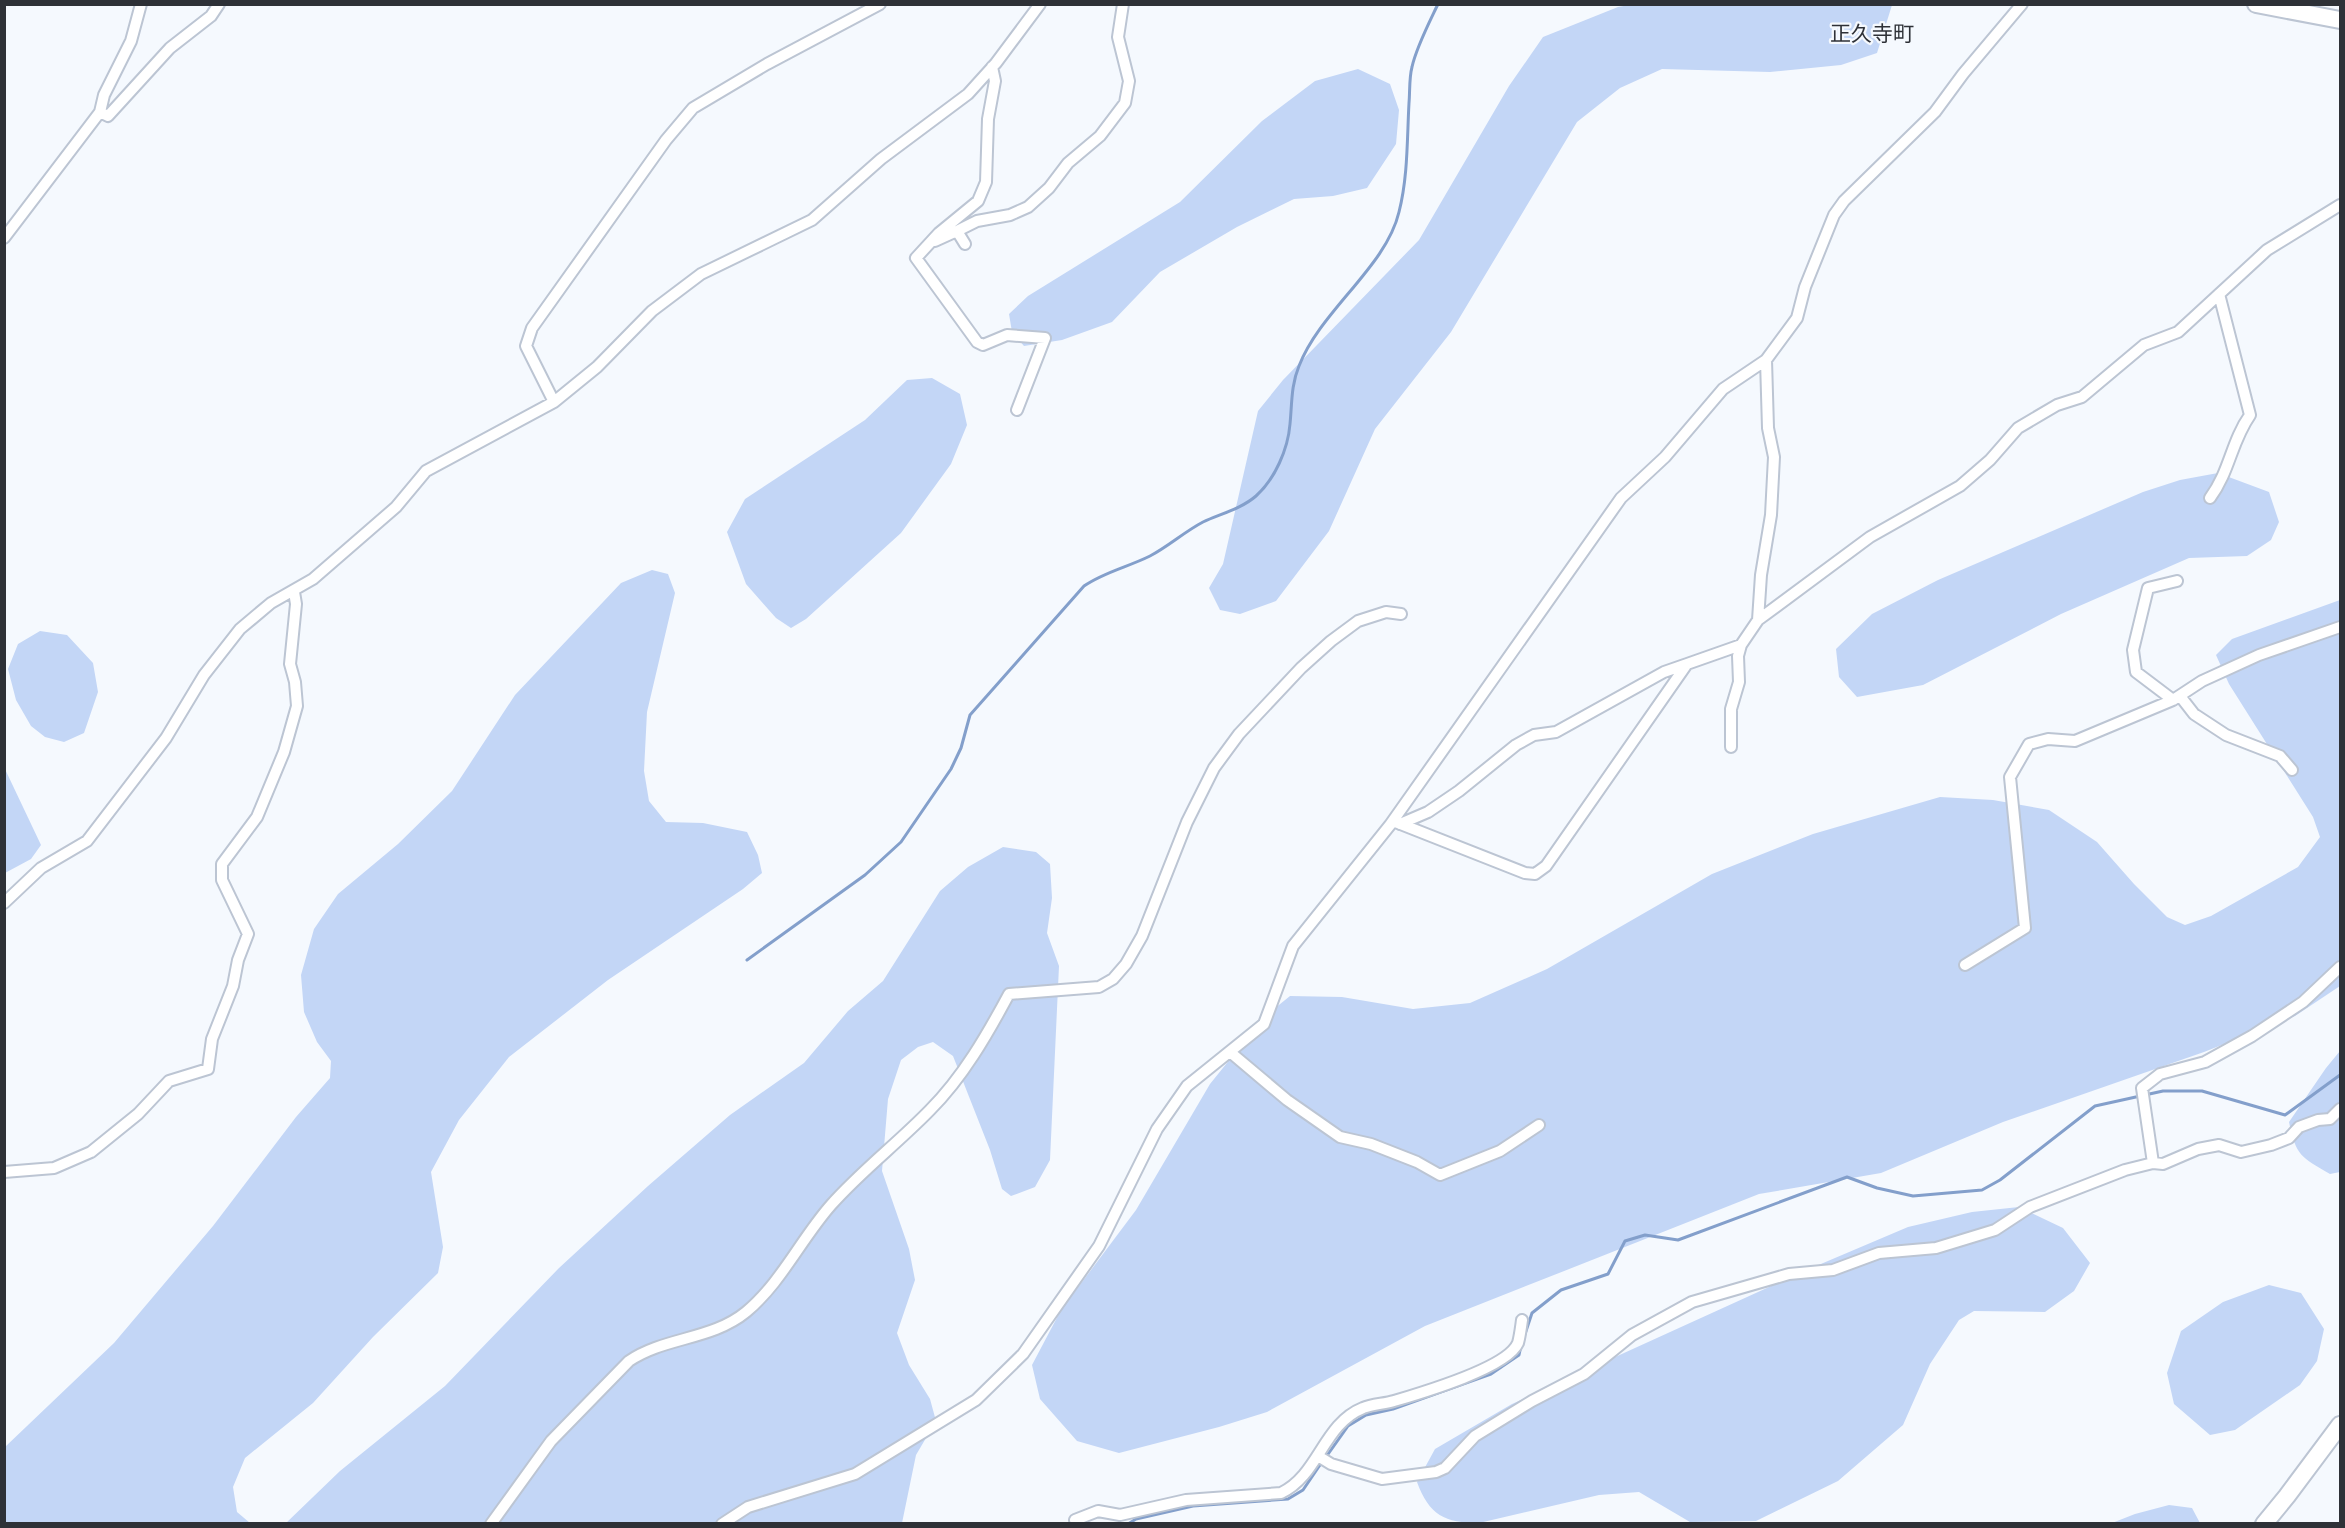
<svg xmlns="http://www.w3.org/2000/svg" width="2345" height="1528" font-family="Mulish,'Noto Sans JP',sans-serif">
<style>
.green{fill:#c3d6f6}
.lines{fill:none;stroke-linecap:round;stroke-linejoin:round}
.stream{stroke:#839fcb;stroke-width:3}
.street-casing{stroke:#bcc5d3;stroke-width:14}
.secondary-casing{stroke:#bcc5d3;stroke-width:20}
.street{stroke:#fff;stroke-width:10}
.secondary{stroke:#fff;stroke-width:16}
.labels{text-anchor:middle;stroke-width:4.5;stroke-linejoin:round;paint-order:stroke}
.quarter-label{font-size:21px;fill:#2e3137;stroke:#f5f9fe}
</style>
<rect width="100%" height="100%" fill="#f5f9fe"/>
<!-- green -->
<path class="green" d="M 1738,4 L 1747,6 L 1892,5 L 1877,53 L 1841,65 L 1770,72 L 1662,69 L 1620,88 L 1577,122 L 1451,332 L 1375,429 L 1329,531 L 1276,601 L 1240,614 L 1220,610 L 1209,588 L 1223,564 L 1258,411 L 1283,380 L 1419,240 L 1509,86 L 1543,37 L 1618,7 L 1635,4 Z
M 1358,69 L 1390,84 L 1399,110 L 1396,144 L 1367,188 L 1333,196 L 1294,199 L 1237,227 L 1160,272 L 1112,322 L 1062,340 L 1024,346 L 1012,332 L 1009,314 L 1028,296 L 1180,202 L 1262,121 L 1315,81 Z
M 932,378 L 960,394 L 967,425 L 951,464 L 901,533 L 806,619 L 791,628 L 776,618 L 746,584 L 727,532 L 745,499 L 865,420 L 907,380 Z
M 2218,473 L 2269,492 L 2279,522 L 2271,540 L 2247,556 L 2189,558 L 2061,614 L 1923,685 L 1857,697 L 1839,677 L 1836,649 L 1872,614 L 1938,580 L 2143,492 L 2180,480 Z
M 652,570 L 668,574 L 675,593 L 647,712 L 644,771 L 649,801 L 666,822 L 703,823 L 747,832 L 758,855 L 762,873 L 743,889 L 608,980 L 509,1057 L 459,1120 L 431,1172 L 443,1247 L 438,1273 L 373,1337 L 313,1403 L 245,1458 L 233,1487 L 237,1512 L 250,1523 L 5,1523 L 5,1447 L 114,1343 L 213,1226 L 296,1117 L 330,1078 L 331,1061 L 317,1042 L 304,1012 L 301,975 L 314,929 L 338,894 L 398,844 L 452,791 L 515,695 L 621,583 Z
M 2340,600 L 2340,986 L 2295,1016 L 2204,1052 L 2003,1122 L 1881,1173 L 1759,1194 L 1425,1326 L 1267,1412 L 1219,1427 L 1119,1453 L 1077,1441 L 1040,1399 L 1032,1365 L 1061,1310 L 1136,1210 L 1210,1084 L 1264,1017 L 1290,996 L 1342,997 L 1413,1009 L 1470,1003 L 1547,969 L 1712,874 L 1813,834 L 1940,797 L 1993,800 L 2049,810 L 2097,842 L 2134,884 L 2167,917 L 2185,925 L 2211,916 L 2298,867 L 2320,837 L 2313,817 L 2229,684 L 2216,655 L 2232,639 Z
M 40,631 L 67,635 L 93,663 L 98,692 L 84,733 L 64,742 L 45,737 L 31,726 L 16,700 L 8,669 L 18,644 Z
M 4,767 L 41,845 L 31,859 L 5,873 Z
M 1003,847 L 1036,852 L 1050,864 L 1052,898 L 1047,933 L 1059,966 L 1050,1160 L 1035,1187 L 1011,1196 L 1002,1189 L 990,1150 L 953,1056 L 933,1042 L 918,1047 L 901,1060 L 888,1099 L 882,1171 L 909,1249 L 915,1280 L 897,1333 L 909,1365 L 930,1399 L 936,1421 L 916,1455 L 902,1523 L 285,1524 L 340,1471 L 445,1386 L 559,1268 L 648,1186 L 730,1115 L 804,1063 L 848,1011 L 883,981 L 940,891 L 968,867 Z
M 2340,1051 L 2340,1172 L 2330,1174 C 2301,1157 2296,1156 2289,1122 L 2326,1068 Z
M 2019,1207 L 2063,1228 L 2090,1263 L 2074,1291 L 2045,1312 L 1974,1311 L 1959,1320 L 1930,1364 L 1903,1425 L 1838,1481 L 1756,1521 L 1690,1522 L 1639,1492 L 1599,1495 L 1479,1523 C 1445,1523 1429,1515 1417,1482 L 1435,1449 L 1512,1404 L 1802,1272 L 1908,1227 L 1972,1212 Z
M 2269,1285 L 2301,1293 L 2324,1329 L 2317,1361 L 2300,1385 L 2235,1430 L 2210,1435 L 2174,1404 L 2167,1373 L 2181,1331 L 2223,1302 Z
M 2169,1505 L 2192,1508 L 2200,1523 L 2112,1523 L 2135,1514 Z"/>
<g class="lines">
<!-- stream -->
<path class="stream" d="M 747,960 L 865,875 L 901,842 L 951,769 L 961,748 L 970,715 L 1084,586 C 1104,572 1128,567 1150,556 C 1169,546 1184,532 1203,522 C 1220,514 1241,509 1256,496 C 1275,479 1288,449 1290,424 C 1292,404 1291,385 1299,366 C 1321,310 1386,267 1399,212 C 1408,177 1407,139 1409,103 C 1410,92 1409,78 1412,67 C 1416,48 1429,23 1438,4
M 1524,1337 L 1532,1313 L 1561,1290 L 1608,1274 L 1625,1241 L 1645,1235 L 1678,1240 L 1847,1177 L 1877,1188 L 1913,1196 L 1982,1190 L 2000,1180 L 2095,1106 L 2163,1091 L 2202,1091 L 2285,1115 L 2340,1075
M 1326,1457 L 1348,1426 L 1366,1415 L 1393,1409 L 1491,1374 L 1519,1355 L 1521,1346
M 1128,1524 L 1136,1519 L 1193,1506 L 1288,1499 L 1303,1490 L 1322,1462"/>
<defs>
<path id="street" d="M 992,67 L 995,81 L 988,119 L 986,182 L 978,201 L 939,233 L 916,258 L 977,342 L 983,345 L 1007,335 L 1045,338 L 1017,410
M 100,112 L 108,116 L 170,48 L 211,16 L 219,4
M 957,231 L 977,221 L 1010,215 L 1028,207 L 1049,188 L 1068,163 L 1100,136 L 1125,103 L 1129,81 L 1118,37 L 1123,4
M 4,238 L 100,112 L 104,95 L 131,41 L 141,4
M 935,241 L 957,231 L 965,244
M 554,402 L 526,346 L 532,328 L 666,140 L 693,108 L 767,64 L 880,4
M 2210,498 C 2230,471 2231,442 2250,415 L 2219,294
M 1758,620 L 1761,575 L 1771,515 L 1774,457 L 1768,428 L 1766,360
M 1687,664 L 1741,645
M 2180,696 L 2194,714 L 2226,735 L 2280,756 L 2292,770
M 2173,700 L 2136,672 L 2133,650 L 2148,588 L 2177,581
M 1731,747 L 1731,709 L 1739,682 L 1738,656 L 1741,645 L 1758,620 L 1870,537 L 1960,486 L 1990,460 L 2018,428 L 2057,405 L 2082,397 L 2144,345 L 2178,332 L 2267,250 L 2340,205
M 1393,821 L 1525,873 L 1535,874 L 1546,866 L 1687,664 L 1664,672 L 1556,732 L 1534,735 L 1516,745 L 1459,791 L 1428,812 L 1400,824
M 4,903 L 41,868 L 87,841 L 166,738 L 204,675 L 240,629 L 271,603 L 313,579 L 396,507 L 426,471 L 554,402 L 597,367 L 652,311 L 701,274 L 812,220 L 881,159 L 968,94 L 996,63 L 1040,4
M 1965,965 L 2025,928 L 2010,777 L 2029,744 L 2048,739 L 2075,741 L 2173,700 L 2202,681 L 2259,655 L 2340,627
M 1230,1052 L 1287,1100 L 1340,1137 L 1371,1144 L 1417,1162 L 1440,1175 L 1500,1151 L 1539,1125
M 2153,1163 L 2142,1088 L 2160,1074 L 2205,1062 L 2252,1036 L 2303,1002 L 2340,967
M 4,1172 L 54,1168 L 91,1152 L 138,1114 L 169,1081 L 208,1069 L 212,1039 L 233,986 L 238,960 L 248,934 L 222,880 L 222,864 L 257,817 L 284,752 L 297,706 L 295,682 L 290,664 L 296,604 L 294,592
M 1318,1456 L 1331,1464 L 1382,1479 L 1436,1472 L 1445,1468 L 1475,1436 L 1532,1401 L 1584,1374 L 1632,1335 L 1692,1302 L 1789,1274 L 1833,1270 L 1879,1253 L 1936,1248 L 1995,1230 L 2030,1207 L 2125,1170 L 2153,1163 L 2163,1164 L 2198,1149 L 2219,1145 L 2241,1152 L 2271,1145 L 2289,1138 L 2299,1127 L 2318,1120 L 2330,1119 L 2340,1109
M 1075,1520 L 1098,1511 L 1120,1515 L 1186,1500 L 1281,1493 C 1319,1475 1323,1424 1363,1408 C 1372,1404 1384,1404 1394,1401 C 1421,1393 1507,1368 1518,1343 C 1520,1336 1521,1327 1522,1320
M 491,1524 L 551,1441 L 629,1361 C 664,1337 712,1340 746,1312 C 781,1283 801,1239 831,1205 C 861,1171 898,1143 930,1110 C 963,1077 987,1035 1009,994 L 1099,987 L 1113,979 L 1126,964 L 1142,936 L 1187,822 L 1214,768 L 1239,734 L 1301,668 L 1331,641 L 1358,621 L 1386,612 L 1401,614
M 722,1524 L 748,1507 L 855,1474 L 976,1400 L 1023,1354 L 1099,1246 L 1157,1129 L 1187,1086 L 1264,1024 L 1293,946 L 1390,825 L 1621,498 L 1665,457 L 1723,389 L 1766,360 L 1797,318 L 1805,287 L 1834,215 L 1844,201 L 1935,112 L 1963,74 L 2022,4"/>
<path id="secondary" d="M 2256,4 L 2340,20
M 2264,1524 L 2287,1496 L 2340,1425"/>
</defs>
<!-- street casing -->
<use href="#street" class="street-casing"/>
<!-- secondary casing -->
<use href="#secondary" class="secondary-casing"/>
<!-- street -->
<use href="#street" class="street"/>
<!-- secondary -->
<use href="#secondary" class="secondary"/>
</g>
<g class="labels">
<!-- quarter labels -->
<g class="quarter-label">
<text x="1872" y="41">正久寺町</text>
</g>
</g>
<!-- border -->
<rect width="2345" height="1528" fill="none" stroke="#2e3137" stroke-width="12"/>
</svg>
